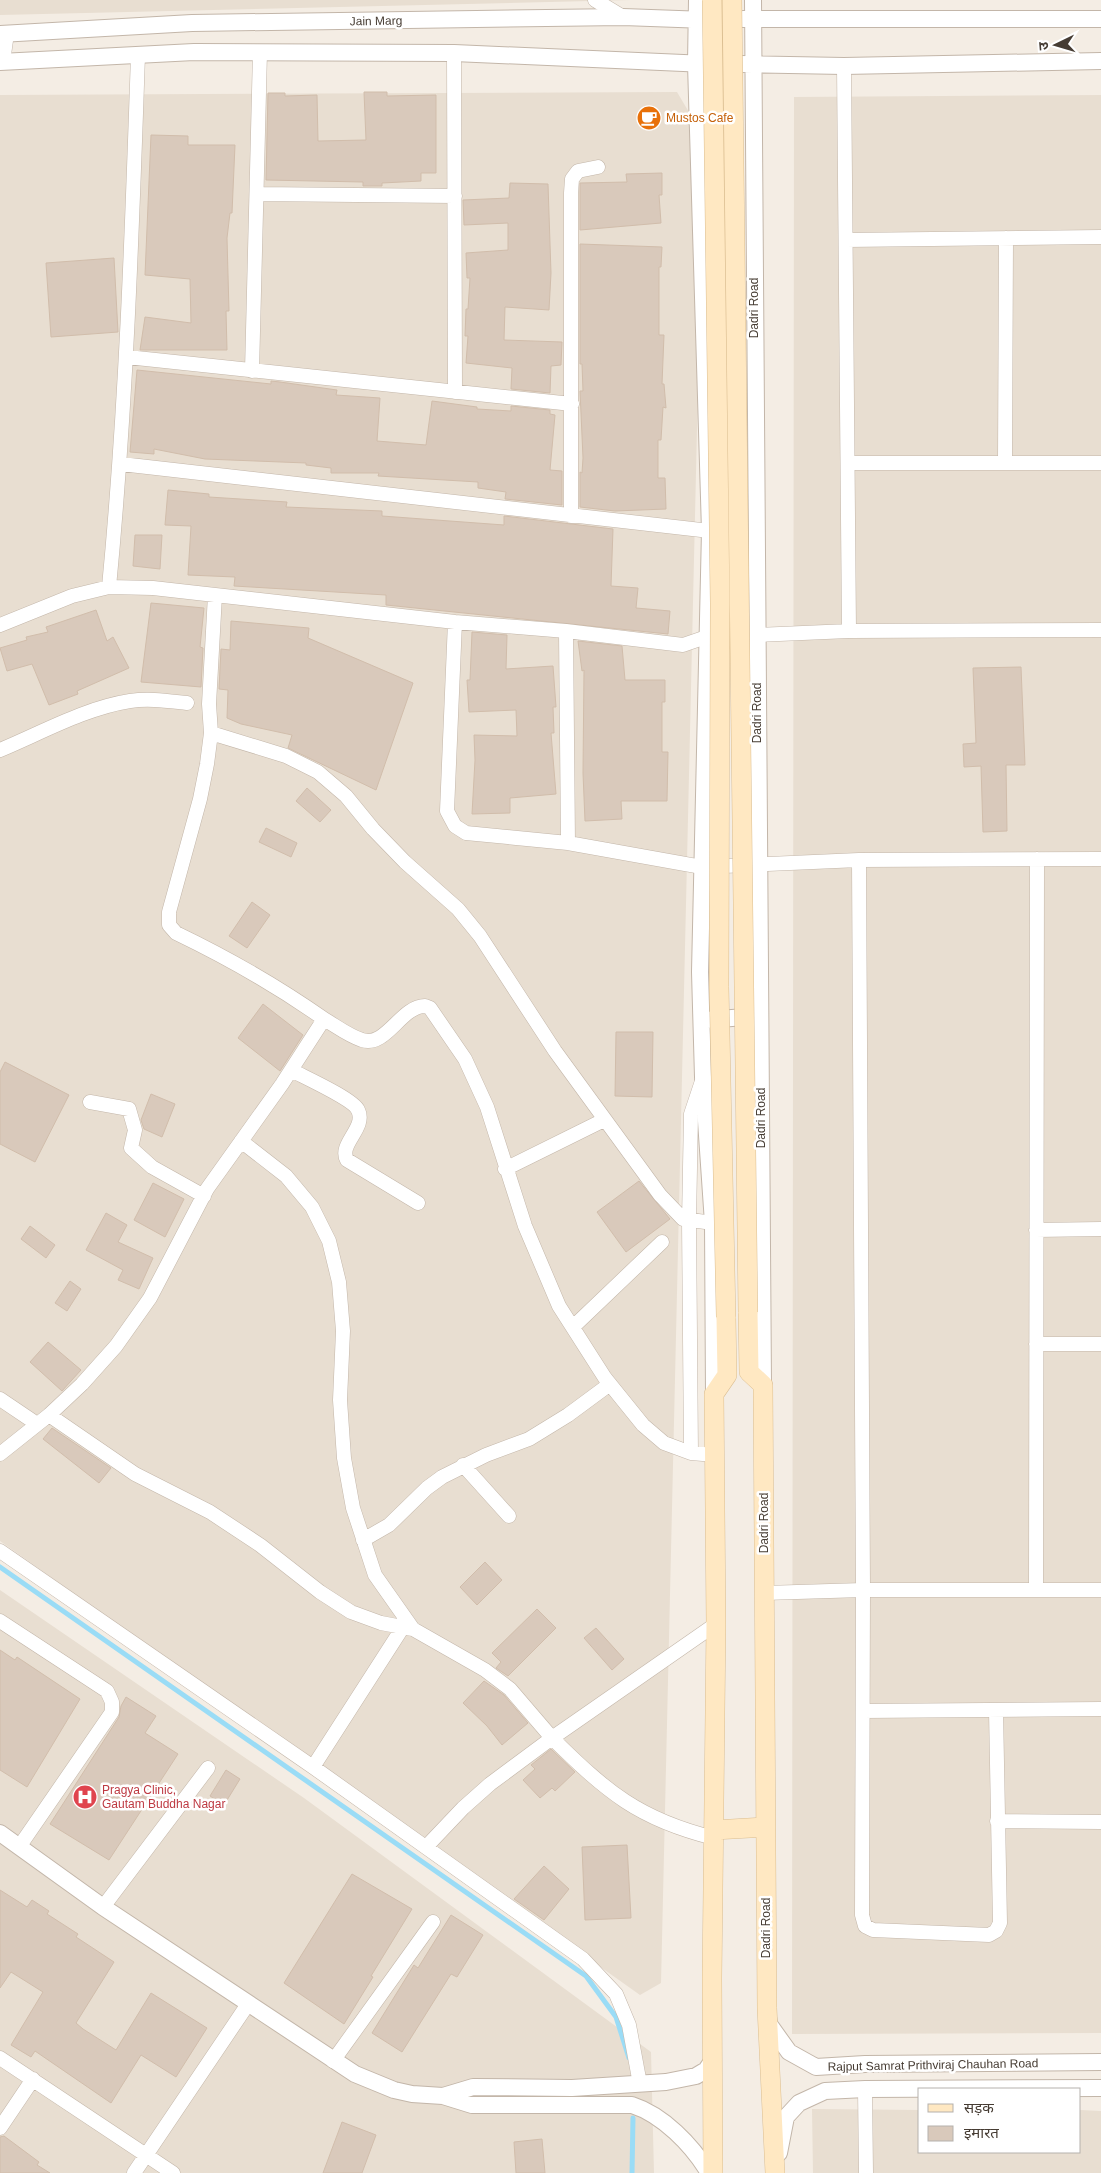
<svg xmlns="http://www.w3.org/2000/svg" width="1101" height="2173" font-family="Helvetica,'Noto Sans Devanagari',sans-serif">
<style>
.residential{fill:#e8ded1}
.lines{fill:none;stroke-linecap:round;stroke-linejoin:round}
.stream{stroke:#9adcf6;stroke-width:5}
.building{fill:#d9c9bb;stroke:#d1bdab}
.minor-casing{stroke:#c3b6a9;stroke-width:15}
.tertiary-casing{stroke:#c3b6a9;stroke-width:18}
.secondary-casing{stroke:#dbbe91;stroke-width:20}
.minor{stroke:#fff;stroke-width:14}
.tertiary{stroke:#fff;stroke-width:16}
.secondary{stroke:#ffe8c2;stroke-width:19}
.secondary-bridge-casing{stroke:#dbbe91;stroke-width:20;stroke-linecap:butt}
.secondary-bridge{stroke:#ffe8c2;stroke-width:19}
.labels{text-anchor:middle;stroke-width:5;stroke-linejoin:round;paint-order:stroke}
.street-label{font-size:12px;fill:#463c33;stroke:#fff}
.food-label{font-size:12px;fill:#c56008;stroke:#fff;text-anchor:start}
.health-label{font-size:12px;fill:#be3a42;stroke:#fff;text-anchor:start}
</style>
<rect width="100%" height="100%" fill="#f4ede4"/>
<!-- residential -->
<path class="residential" d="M 0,0 L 631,0 L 0,15 Z
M 677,92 L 696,124 L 702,214 L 661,1983 L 640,1995 L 0,1541 L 0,95 Z
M 1101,95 L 1101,2033 L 792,2034 L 794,97 Z
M 0,1590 L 304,1798 L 651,2052 L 654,2173 L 0,2173 Z
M 812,2109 L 920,2110 L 920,2152 L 1080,2152 L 1080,2110 L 1101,2111 L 1101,2173 L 813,2173 Z"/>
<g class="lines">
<!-- stream -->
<path class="stream" d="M 0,1567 L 586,1976 L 616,2017 L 629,2058
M 632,2173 L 633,2118"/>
</g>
<!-- building -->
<path class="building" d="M 364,92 L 387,92 L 387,96 L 436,95 L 436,173 L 421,173 L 421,181 L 382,183 L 382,186 L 363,186 L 363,182 L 266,180 L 268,93 L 285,93 L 285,96 L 317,95 L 318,141 L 366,140 Z
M 151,135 L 188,136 L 188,145 L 235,145 L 232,213 L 230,213 L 227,238 L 229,311 L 226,311 L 227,350 L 140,350 L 145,317 L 191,323 L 190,279 L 145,275 Z
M 662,173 L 662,195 L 659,195 L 661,223 L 580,230 L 580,183 L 627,182 L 626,174 Z
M 510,183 L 548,184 L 551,273 L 549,310 L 505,307 L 504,340 L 562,342 L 561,365 L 551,366 L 550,393 L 511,389 L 512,368 L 466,363 L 468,336 L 465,336 L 466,309 L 468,309 L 470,278 L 467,278 L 466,253 L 508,250 L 508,223 L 464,225 L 463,200 L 509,198 Z
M 580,244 L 662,247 L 661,267 L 659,267 L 659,335 L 664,335 L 662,384 L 664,384 L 666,408 L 663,407 L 661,440 L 658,440 L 658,478 L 665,478 L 666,509 L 615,511 L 580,507 L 580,472 L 582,473 L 583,458 L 580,391 L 583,391 L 582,364 L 580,364 Z
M 114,258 L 118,332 L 51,337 L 46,263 Z
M 137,370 L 271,384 L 271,381 L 280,382 L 337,390 L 336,395 L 380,398 L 377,441 L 426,445 L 432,401 L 477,407 L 477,409 L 511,411 L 511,406 L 550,410 L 550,414 L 555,415 L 550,470 L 562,471 L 562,505 L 505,499 L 506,492 L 478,488 L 478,482 L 378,476 L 379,473 L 331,473 L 331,468 L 306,465 L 306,463 L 205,459 L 154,449 L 154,454 L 130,452 Z
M 168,490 L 209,494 L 209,497 L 287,502 L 286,507 L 382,511 L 382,516 L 504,525 L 504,516 L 613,529 L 611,586 L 638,588 L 636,608 L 670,611 L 668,634 L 386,605 L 386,595 L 234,586 L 235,577 L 188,575 L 191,526 L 165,525 Z
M 135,535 L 162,535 L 160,569 L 133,566 Z
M 151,603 L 204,608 L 200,647 L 203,648 L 201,687 L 141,682 Z
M 96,610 L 107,641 L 113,637 L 129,668 L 77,691 L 78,694 L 49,705 L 32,664 L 7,671 L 0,648 L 27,640 L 26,637 L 48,632 L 46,627 Z
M 231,621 L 309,628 L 308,638 L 413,683 L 376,790 L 288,748 L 292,735 L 241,724 L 227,718 L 228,690 L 219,689 L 221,649 L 230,650 Z
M 472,632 L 507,635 L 506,669 L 553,666 L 556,707 L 553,707 L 554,733 L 551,733 L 556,794 L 510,798 L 510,813 L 472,814 L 475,760 L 474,735 L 517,736 L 516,710 L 469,712 L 467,680 L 470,680 Z
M 578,641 L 622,646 L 625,680 L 665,680 L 665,702 L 662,702 L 662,752 L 668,752 L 667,801 L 621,801 L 622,819 L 585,821 L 583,773 L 584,670 L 582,671 Z
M 1021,667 L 1025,765 L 1006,765 L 1007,831 L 983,832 L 981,766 L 964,767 L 963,744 L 976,743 L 973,668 Z
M 307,788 L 331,810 L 320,822 L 296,801 Z
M 266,828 L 297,843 L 291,857 L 259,842 Z
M 252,902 L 270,915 L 247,948 L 229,936 Z
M 263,1004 L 303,1035 L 280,1071 L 238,1038 Z
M 616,1032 L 653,1032 L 652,1097 L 615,1096 Z
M 5,1062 L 69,1095 L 35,1162 L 0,1144 L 0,1072 Z
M 151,1094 L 175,1104 L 162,1137 L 144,1129 L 141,1120 Z
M 639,1181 L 670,1219 L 626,1252 L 597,1212 Z
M 153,1183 L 184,1199 L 165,1237 L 134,1220 Z
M 106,1213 L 127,1225 L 118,1242 L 153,1258 L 139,1289 L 118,1280 L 123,1270 L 86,1250 Z
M 30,1226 L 55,1245 L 46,1258 L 21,1239 Z
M 70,1281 L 81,1289 L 67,1311 L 55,1303 Z
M 48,1342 L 81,1370 L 62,1391 L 30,1362 Z
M 52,1428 L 111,1468 L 99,1483 L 43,1439 Z
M 485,1562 L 502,1580 L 477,1605 L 460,1587 Z
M 537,1609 L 556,1628 L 508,1676 L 496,1668 L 501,1662 L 492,1653 Z
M 596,1628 L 624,1659 L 612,1670 L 584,1638 Z
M 0,1650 L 15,1660 L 17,1657 L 80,1699 L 27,1787 L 0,1770 Z
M 484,1681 L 504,1695 L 528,1723 L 502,1745 L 487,1726 L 463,1703 Z
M 126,1697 L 156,1716 L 145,1733 L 178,1754 L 109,1860 L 50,1824 L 119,1717 L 121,1706 Z
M 551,1749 L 575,1772 L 555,1791 L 552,1788 L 540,1798 L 523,1780 L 535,1769 L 531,1765 Z
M 226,1770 L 240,1779 L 224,1805 L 210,1796 Z
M 627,1845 L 631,1918 L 585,1920 L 582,1847 Z
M 544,1866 L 569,1889 L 544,1920 L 514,1899 Z
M 352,1874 L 412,1909 L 371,1976 L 373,1977 L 344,2024 L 284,1983 Z
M 0,1890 L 27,1907 L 32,1900 L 49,1911 L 47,1914 L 78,1934 L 76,1937 L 114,1962 L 76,2023 L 83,2029 L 116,2050 L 151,1993 L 207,2028 L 176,2077 L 141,2055 L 111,2103 L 35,2051 L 31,2057 L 11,2045 L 43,1992 L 11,1972 L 0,1988 Z
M 451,1915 L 483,1935 L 457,1977 L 451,1974 L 402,2052 L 372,2033 L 414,1965 L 418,1968 Z
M 342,2122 L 376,2135 L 362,2173 L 323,2173 Z
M 4,2136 L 39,2162 L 37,2165 L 50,2173 L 0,2173 L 0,2137 Z
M 542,2139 L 545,2173 L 516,2173 L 514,2142 Z"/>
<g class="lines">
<defs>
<path id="minor" d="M 595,0 L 623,17
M 454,53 L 455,392
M 3,62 L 7,33
M 844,66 L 849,631
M 257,194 L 455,196
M 846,240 L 1101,237
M 127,357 L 572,404
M 252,371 L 260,52
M 848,463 L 1101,463
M 1005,463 L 1006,238
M 121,464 L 710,531
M 571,516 L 571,193 L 572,179 L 578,171 L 598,167
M 109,587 C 126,410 132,233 138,55
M 215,595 L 209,704 L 211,733 L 207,764 L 200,799 L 169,912 L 169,925 L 176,933 C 228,958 277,986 324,1019
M 455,622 L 447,811 L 455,826 L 466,833 L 568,843 L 566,631
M 0,625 L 72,596 L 109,587 L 153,588 L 455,622 L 566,631 L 683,645 L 709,636
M 757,635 L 849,631 L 1101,630
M 211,733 L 286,756 L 318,772 L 346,796 L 373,829 L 405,862 L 458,909 L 480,936 L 555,1051 L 660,1195 L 683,1219 L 713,1223
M 0,750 C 41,733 85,708 130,701 C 149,698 168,701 187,703
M 568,843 L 702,867 L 859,860 L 1101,859
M 859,860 L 863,1590 L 862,1915 L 865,1926 L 873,1930 L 989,1935 L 996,1931 L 1000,1923 L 996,1710
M 291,1070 C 304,1077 353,1099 358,1110 C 367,1128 338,1144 347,1160 L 418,1203
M 90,1102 L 129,1109 L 135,1130 L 131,1148 L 152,1167 L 204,1196
M 241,1141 L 286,1176 L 312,1207 L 329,1241 L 339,1282 L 343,1331 L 340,1400 L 344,1458 L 353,1508 L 375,1575 L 413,1629 L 485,1670 L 510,1689 L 552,1738 L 716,1624
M 505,1169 L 604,1120
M 1036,1230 L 1101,1229
M 573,1327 L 662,1242
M 1036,1344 L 1101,1344
M 0,1399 L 37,1424
M 49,1415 L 135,1474 L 210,1512 L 260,1545 L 320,1592 L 351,1612 L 381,1623 L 413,1629
M 691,1453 L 689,1221 L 691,1114 L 702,1081
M 0,1454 L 49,1415 L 82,1384 L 116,1346 L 150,1298 L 207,1189 L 282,1084 L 324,1019 C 336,1026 349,1036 362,1040 C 386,1048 401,1006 425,1006 L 430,1008 L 465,1059 L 487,1107 L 525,1226 L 559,1306 L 605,1378 L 643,1425 L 664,1443 L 691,1453 L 715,1455
M 463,1465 L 509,1516
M 363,1540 L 389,1525 L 427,1488 L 442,1477 L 486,1455 L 529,1439 L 568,1415 L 610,1384
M 0,1551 L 313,1767 L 583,1959 L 616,1994 L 629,2025 L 640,2084
M 1036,1590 L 1037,859
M 764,1593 L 863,1590 L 1101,1590
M 0,1621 L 107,1691 L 112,1702 L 112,1712 L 19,1847
M 863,1711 L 1101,1709
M 313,1767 L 403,1627
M 997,1821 L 1101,1822
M 426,1847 L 463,1808 L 490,1784 L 552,1738 C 607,1792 638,1819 714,1838
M 103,1907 L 208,1768
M 0,2058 L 173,2173
M 333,2061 L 433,1922
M 865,2089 L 866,2173
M 0,2128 L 33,2079
M 134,2173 L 248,2004"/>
<path id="tertiary" d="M 697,0 L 696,64 L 710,531 L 700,972 L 703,1077 L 713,1223 L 714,1394
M 753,0 L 763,1385
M 743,19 L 1101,19
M 0,34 L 192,23 L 623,17 L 706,20
M 0,62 L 194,52 L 454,53 L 706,64
M 741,64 L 844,66 L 1101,61
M 707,1020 L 757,1016
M 0,1833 L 103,1907 L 355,2074 L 394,2090 L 412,2094 L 443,2096 L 472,2105 L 632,2105 C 663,2115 692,2145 709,2173
M 768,2017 L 769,2024 L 789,2052 L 816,2067 L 865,2064 L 1101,2062
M 443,2096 L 473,2087 L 572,2088 L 666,2082 L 696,2076 L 706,2070 L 713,2060
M 779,2153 L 786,2117 L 799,2103 L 825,2091 L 865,2089 L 1101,2088"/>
<path id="secondary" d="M 748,1312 L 749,1372 L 763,1385 L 767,2008 L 775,2173
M 714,1830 L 766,1827
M 713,2173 L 712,1978 L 716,1624 L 714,1394 L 727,1375 L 726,1317"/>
</defs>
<!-- minor casing -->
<use href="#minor" class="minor-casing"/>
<!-- tertiary casing -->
<use href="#tertiary" class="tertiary-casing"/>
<!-- secondary casing -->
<use href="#secondary" class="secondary-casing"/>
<!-- minor -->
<use href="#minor" class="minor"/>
<!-- tertiary -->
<use href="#tertiary" class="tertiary"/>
<!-- secondary -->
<use href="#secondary" class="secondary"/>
<defs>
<path id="secondary-bridge" d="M 712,0 L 720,603 L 719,987 L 726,1317
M 732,0 L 748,1312"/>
</defs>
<!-- secondary-bridge casing -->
<use href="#secondary-bridge" class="secondary-bridge-casing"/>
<!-- secondary-bridge -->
<use href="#secondary-bridge" class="secondary-bridge"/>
</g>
<!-- icons -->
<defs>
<symbol id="cafe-disc" viewBox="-11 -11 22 22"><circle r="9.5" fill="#e8710a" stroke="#fff"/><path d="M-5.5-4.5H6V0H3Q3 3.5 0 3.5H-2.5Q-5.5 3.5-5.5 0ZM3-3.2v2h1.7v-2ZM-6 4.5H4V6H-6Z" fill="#fff"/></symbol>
<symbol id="hospital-disc" viewBox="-11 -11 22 22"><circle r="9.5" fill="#e0444e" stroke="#fff"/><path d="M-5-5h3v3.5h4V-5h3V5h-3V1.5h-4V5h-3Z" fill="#fff"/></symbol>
</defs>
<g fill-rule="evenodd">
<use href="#cafe-disc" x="635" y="104" width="28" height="28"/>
<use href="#hospital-disc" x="71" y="1783" width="28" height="28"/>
</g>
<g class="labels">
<!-- street labels -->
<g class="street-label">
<text transform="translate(376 21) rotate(-1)" y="4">Jain Marg</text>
<text transform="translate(754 308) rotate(-90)" y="4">Dadri Road</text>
<text transform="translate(757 713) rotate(-90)" y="4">Dadri Road</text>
<text transform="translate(761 1118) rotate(-90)" y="4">Dadri Road</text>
<text transform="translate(764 1523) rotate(-90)" y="4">Dadri Road</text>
<text transform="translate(766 1928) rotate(-90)" y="4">Dadri Road</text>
<text transform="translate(933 2065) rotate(-1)" y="4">Rajput Samrat Prithviraj Chauhan Road</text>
</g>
<!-- food labels -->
<g class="food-label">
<text x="666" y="122">Mustos Cafe</text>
</g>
<!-- health labels -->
<g class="health-label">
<text x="102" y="1794">Pragya Clinic,<tspan x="102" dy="14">Gautam Buddha Nagar</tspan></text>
</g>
</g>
<!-- legend -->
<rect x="918" y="2088" width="162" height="65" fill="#ffffff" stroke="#b5b1ad"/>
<rect x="928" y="2104" width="25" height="8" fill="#ffe8c2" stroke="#b5b1ad"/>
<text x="964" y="2113" font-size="15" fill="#463c33">सड़क</text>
<rect x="928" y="2126" width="25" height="15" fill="#d9c9bb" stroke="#b5b1ad"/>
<text x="964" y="2138" font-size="15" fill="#463c33">इमारत</text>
<!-- north arrow -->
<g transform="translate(1056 45) rotate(265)" stroke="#ffffff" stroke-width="4" paint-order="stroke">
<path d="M0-4L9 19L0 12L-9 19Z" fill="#463c33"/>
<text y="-8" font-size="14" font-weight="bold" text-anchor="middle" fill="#463c33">उ</text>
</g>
</svg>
